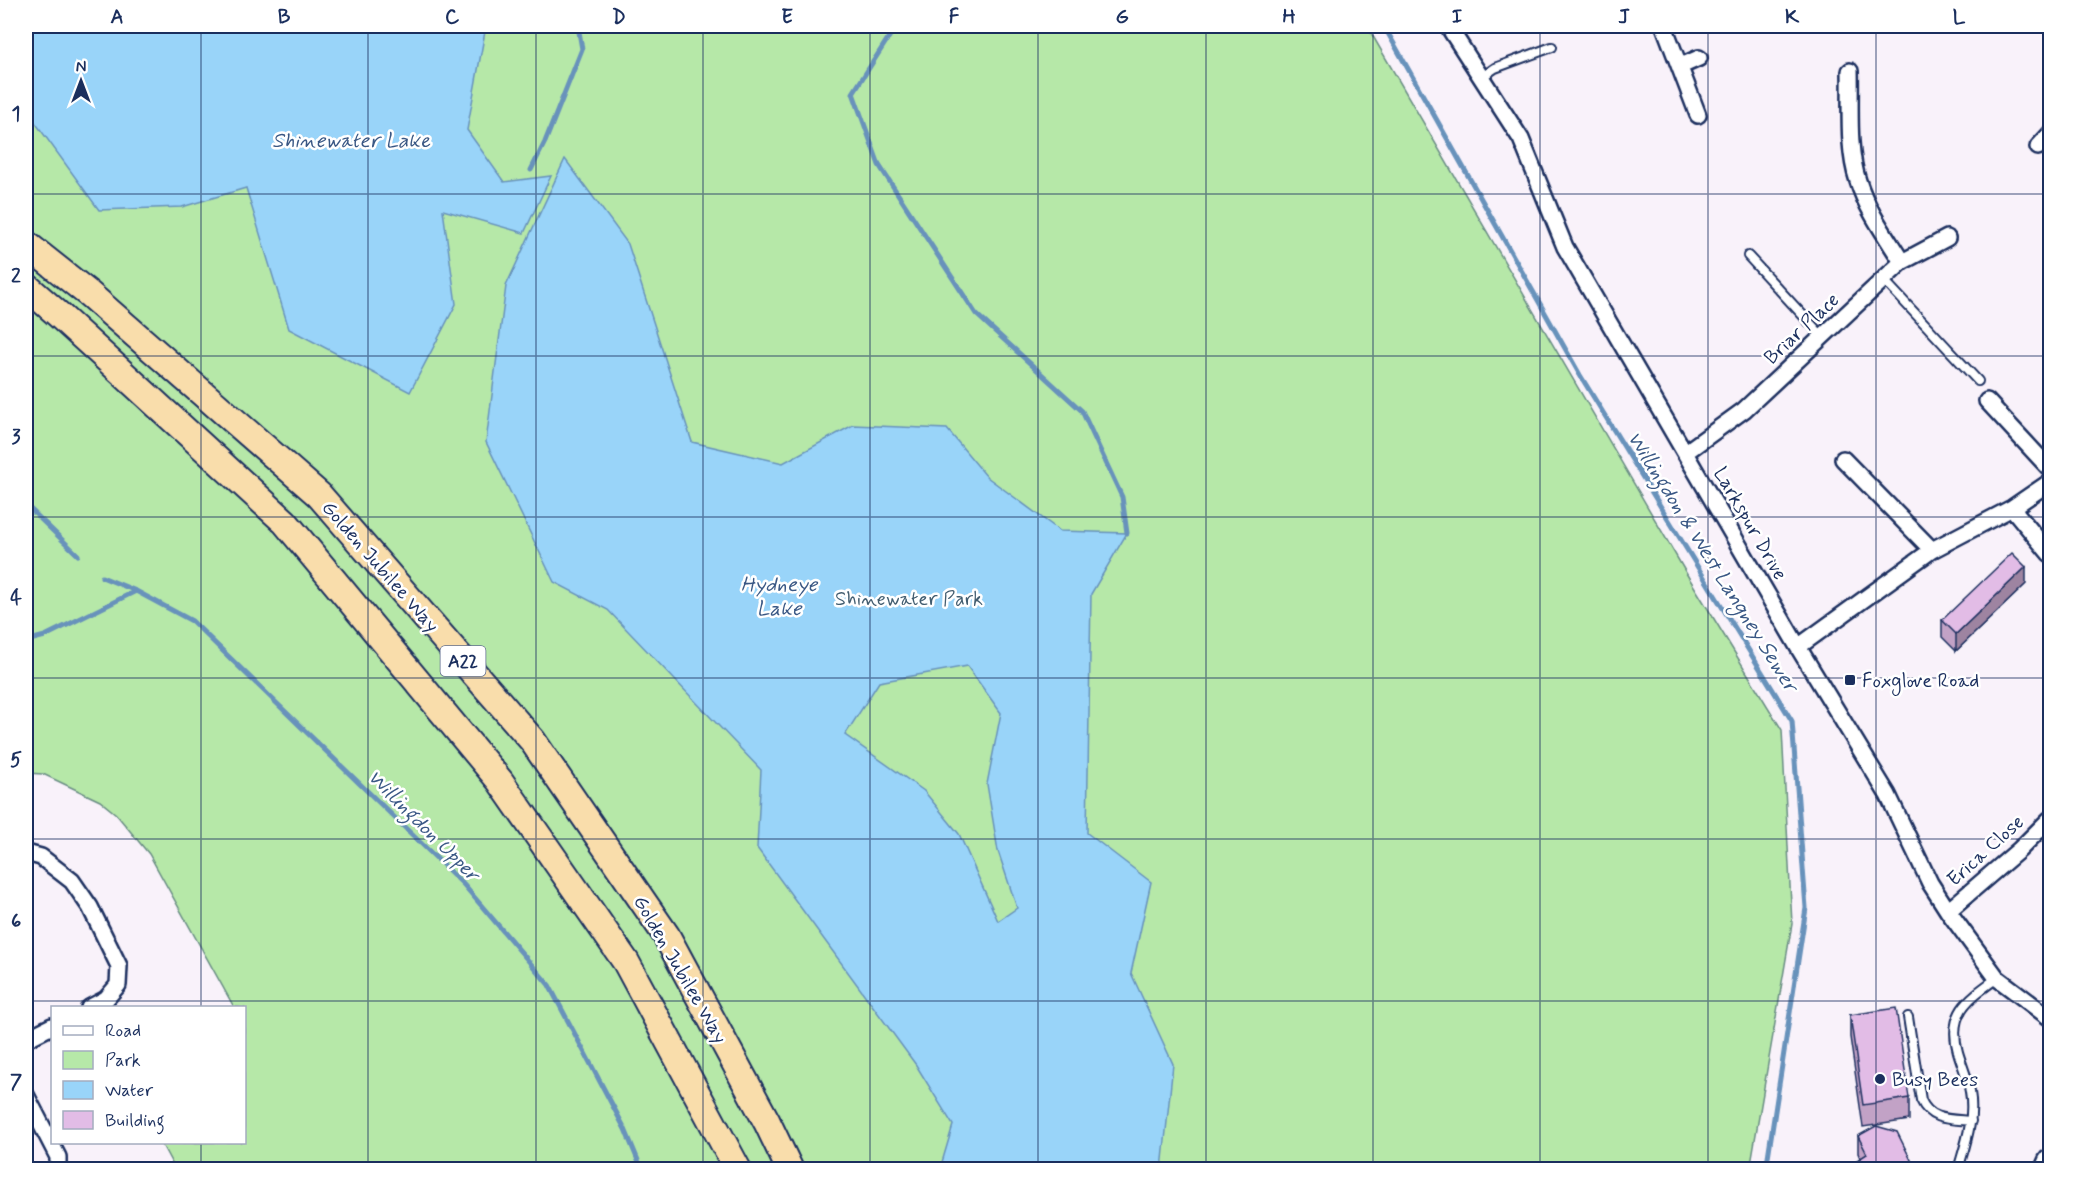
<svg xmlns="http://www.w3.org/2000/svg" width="2076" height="1195" font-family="Mynerve,sans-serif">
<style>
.green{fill:#b6e8a8;stroke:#688c83;stroke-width:1.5}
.water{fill:#99d4f9;stroke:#6792bb;stroke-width:1.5;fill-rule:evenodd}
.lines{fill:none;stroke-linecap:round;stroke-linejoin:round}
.stream{stroke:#6792bb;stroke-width:5}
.service-casing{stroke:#1b2f5e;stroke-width:12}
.minor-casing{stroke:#1b2f5e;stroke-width:20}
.secondary-casing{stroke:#1b2f5e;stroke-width:27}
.trunk-casing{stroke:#1b2f5e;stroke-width:30}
.service{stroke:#fff;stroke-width:8}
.minor{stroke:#fff;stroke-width:15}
.secondary{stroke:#fff;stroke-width:22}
.trunk{stroke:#f9ddab;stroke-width:26}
.wall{fill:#c2a2c6;stroke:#1b2f5e;stroke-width:1.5}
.shaded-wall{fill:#9e84a1;stroke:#1b2f5e;stroke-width:1.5}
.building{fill:#e2bce6;stroke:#1b2f5e;stroke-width:1.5}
.grid{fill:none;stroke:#1b2f5e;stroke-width:1.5;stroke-opacity:0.55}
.poi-dot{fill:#1b2f5e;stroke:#fff;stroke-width:2}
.labels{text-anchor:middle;stroke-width:5;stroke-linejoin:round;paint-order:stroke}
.shield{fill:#fff;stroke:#5f6d8e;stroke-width:1.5}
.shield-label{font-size:18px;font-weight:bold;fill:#1b2f5e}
.street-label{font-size:20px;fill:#1b2f5e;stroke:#fff}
.park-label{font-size:20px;fill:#425d70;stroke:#fff}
.poi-label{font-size:20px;fill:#1b2f5e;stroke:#fff;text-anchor:start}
.water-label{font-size:21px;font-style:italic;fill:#3a5885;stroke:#fff}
.neatline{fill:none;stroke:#1b2f5e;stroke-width:2}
.grid-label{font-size:20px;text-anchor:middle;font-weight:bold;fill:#1b2f5e}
</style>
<rect width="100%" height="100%" fill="#f9f2fa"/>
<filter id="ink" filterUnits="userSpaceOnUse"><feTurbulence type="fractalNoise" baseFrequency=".0167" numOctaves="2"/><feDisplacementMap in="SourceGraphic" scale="12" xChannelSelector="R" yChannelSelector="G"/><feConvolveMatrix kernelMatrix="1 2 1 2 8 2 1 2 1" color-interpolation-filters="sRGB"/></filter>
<g filter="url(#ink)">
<!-- green -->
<path class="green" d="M 26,26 L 1367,26 L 1689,578 L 1782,730 L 1792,924 L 1750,1169 L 175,1169 L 161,1143 L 244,1142 L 244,1008 L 234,1007 L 149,854 L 116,814 L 100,801 L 43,774 L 26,773 Z"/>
<!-- water -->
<path class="water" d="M 26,26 L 486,26 L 467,130 L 504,182 L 551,176 L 524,233 L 443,210 L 456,304 L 410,392 L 289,329 L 246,188 L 182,207 L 99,210 L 29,114 L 26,102 Z
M 565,159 L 628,244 L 692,442 L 783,463 L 853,425 L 947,429 L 987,477 L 1060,531 L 1127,533 L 1091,594 L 1087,833 L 1151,882 L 1131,973 L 1173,1064 L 1162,1169 L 940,1169 L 953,1125 L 916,1065 L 757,848 L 761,770 L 608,610 L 554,582 L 486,442 L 506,286 ZM 967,666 L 1001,713 L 987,784 L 998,851 L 1017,908 L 998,921 L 959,834 L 924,791 L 845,735 L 879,682 Z"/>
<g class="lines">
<!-- stream -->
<path class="stream" d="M 896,26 L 853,93 L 879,165 L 976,314 L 1082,411 L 1122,497 L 1127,533
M 1384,26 L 1580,375 L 1792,721 L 1806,908 L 1766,1170
M 531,170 L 545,142 L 582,49 L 578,26
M 26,505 L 78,555
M 102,577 L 136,591 L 192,621 L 463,884 L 549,985 L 625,1129 L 642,1170
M 26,641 L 45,636 L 136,591"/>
<defs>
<path id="service" d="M 1482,77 L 1495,68 L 1552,47
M 1748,256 L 1822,336
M 1883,279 L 1978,381
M 1908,1017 L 1921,1100 C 1930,1121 1950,1119 1971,1121
M 1958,1170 C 1965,1145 1975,1119 1970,1092 C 1968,1078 1962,1066 1958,1052 C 1947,1013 1968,999 1997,978"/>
<path id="minor" d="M 1448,26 L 1521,139 L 1565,247 L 1798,647 L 1888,795 L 1930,883 L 1948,911 L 1997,978 L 2050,1018
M 1664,26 L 1698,115
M 1681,66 L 1699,58
M 1850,71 C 1851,105 1847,149 1858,181 C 1867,210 1886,236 1902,262
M 2038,147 L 2050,134
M 1987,401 L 2050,469
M 1686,452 L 1744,410 L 1902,262 L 1947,238
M 1843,459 L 1932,550
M 2012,508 L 2050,554
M 1798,647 L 1932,550 L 2012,508 L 2050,482
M 26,853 L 41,857 L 72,881 L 90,907 L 119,966 L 118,985 L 106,999 L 89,1008
M 1948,911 L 2019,850 L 2050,819
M 26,1039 L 52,1026
M 26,1095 L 58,1157 L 58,1170"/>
<path id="secondary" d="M 2046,1170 L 2050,1161"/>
<path id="trunk" d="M 26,244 L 89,294 L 319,495 L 532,740 L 666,935 L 767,1122 L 790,1170
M 26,286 L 59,315 L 285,522 L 500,781 L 626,962 L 738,1170"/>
</defs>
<!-- service casing -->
<use href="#service" class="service-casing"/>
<!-- minor casing -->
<use href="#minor" class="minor-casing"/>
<!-- secondary casing -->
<use href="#secondary" class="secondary-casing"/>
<!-- trunk casing -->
<use href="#trunk" class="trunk-casing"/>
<!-- service -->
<use href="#service" class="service"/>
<!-- minor -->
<use href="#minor" class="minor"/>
<!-- secondary -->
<use href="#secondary" class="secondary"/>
<!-- trunk -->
<use href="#trunk" class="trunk"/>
</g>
<!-- wall -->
<path class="wall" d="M 2026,584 L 1956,651 L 1942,637 L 1942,620 Z
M 1850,1015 L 1909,1098 L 1909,1120 L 1863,1127 L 1850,1037 Z
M 1858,1136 L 1916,1170 L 1848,1170 L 1848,1166 L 1860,1158 L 1858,1153 Z"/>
<!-- shaded-wall -->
<path class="shaded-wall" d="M 2026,567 L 2026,584 L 1956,651 L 1956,634 Z"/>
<!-- building -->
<path class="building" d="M 2012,553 L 2026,567 L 1956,634 L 1942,620 Z
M 1896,1008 L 1909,1098 L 1863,1105 L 1850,1015 Z
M 1876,1126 L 1897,1132 L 1916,1170 L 1851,1170 L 1848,1166 L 1867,1154 L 1858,1136 Z"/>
</g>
<!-- grid -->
<path class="grid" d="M 201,26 L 201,1008M 368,26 L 368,1170M 536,26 L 536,1170M 703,26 L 703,1170M 870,26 L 870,1170M 1038,26 L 1038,1170M 1206,26 L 1206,1170M 1373,26 L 1373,1170M 1540,26 L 1540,1170M 1708,26 L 1708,1170M 1876,26 L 1876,1170M 26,194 L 2050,194M 26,356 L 2050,356M 26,517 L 2050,517M 26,678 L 2050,678M 26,839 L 2050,839M 26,1001 L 2050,1001M 201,1142 L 201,1170"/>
<!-- markers -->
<g class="poi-dot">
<rect x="1844" y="674" width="12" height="12" rx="3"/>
<circle cx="1880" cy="1079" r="6"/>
</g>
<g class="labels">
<!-- shield labels -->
<rect class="shield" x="440.5" y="646" width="45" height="30" rx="4.5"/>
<g class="shield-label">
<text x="463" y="667">A22</text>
</g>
<!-- street labels -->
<g class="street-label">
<text transform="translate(1801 328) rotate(-43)" y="7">Briar Place</text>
<text transform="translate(1751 523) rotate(60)" y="7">Larkspur Drive</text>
<text transform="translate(381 566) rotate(49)" y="7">Golden Jubilee Way</text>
<text transform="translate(1985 850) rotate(-42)" y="7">Erica Close</text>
<text transform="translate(681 969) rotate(60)" y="7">Golden Jubilee Way</text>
</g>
<!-- park labels -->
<g class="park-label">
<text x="909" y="605">Shinewater Park</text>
</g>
<!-- poi labels -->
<g class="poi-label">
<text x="1862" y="687">Foxglove Road</text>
<text x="1892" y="1086">Busy Bees</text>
</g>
<!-- water labels -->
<g class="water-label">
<text x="351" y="147">Shinewater Lake</text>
<text transform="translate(1713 561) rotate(58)" y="7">Willingdon &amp; West Langney Sewer</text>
<text x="779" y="591">Hydneye<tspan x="779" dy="24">Lake</tspan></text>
<text transform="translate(424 825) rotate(45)" y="7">Willingdon Upper</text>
</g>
</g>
<!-- margin -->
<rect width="2076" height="1195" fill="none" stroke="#fff" stroke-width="66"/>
<!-- legend -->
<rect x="51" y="1006" width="195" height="138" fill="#ffffff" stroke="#a4acbf" stroke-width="1.5"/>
<rect x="63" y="1026" width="30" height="9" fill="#ffffff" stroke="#a4acbf" stroke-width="1.5"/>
<text x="105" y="1036" font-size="18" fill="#1b2f5e">Road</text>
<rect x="63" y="1051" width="30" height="18" fill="#b6e8a8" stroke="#a4acbf" stroke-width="1.5"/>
<text x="105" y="1066" font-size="18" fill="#1b2f5e">Park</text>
<rect x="63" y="1081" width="30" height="18" fill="#99d4f9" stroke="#a4acbf" stroke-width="1.5"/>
<text x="105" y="1096" font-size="18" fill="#1b2f5e">Water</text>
<rect x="63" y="1111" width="30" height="18" fill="#e2bce6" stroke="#a4acbf" stroke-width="1.5"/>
<text x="105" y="1126" font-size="18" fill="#1b2f5e">Building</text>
<!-- north arrow -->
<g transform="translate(81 81)" stroke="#ffffff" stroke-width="4.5" paint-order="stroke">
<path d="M0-4.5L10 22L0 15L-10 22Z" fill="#1b2f5e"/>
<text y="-9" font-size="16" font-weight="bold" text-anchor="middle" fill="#1b2f5e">N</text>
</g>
<rect x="33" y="33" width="2010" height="1129" class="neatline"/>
<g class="grid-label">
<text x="117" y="23">A</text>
<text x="284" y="23">B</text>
<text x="452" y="23">C</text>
<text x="619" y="23">D</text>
<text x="787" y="23">E</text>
<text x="954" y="23">F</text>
<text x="1122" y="23">G</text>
<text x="1289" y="23">H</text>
<text x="1457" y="23">I</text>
<text x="1624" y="23">J</text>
<text x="1792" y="23">K</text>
<text x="1959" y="23">L</text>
<text x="16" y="120">1</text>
<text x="16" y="282">2</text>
<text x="16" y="443">3</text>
<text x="16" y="604">4</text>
<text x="16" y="766">5</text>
<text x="16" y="927">6</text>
<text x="16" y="1088">7</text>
</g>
</svg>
